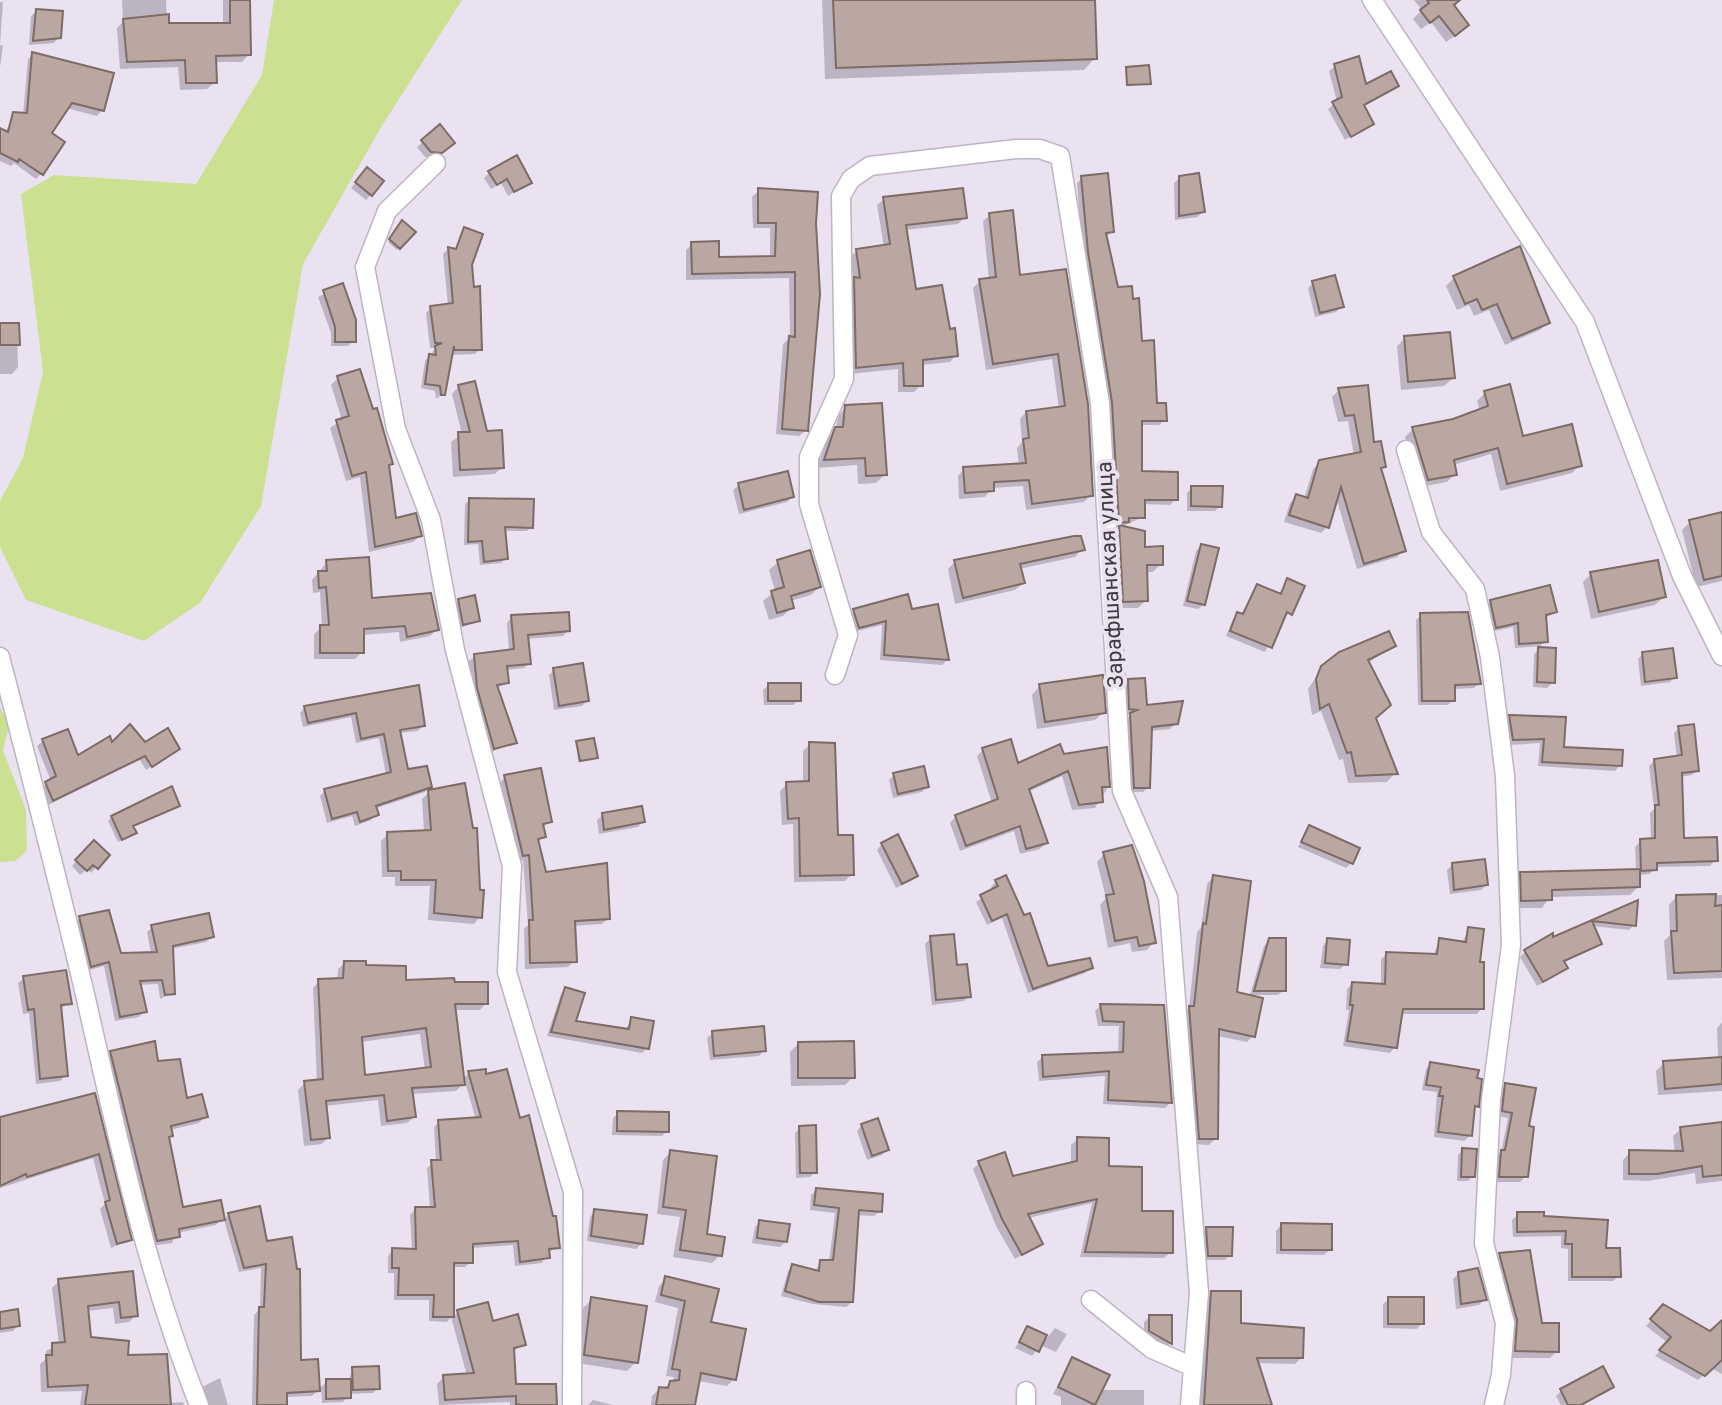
<svg xmlns="http://www.w3.org/2000/svg" width="1722" height="1405" font-family="Overpass,sans-serif">
<style>
.green{fill:#cce091}
.shadow{fill:#0003;fill-rule:evenodd}
.building{fill:#baa7a2;stroke:#7c6b66;stroke-width:2;fill-rule:evenodd}
.lines{fill:none;stroke-linecap:round;stroke-linejoin:round}
.street-casing{stroke:#bdb4c3;stroke-width:21}
.street{stroke:#fff;stroke-width:18}
.labels{text-anchor:middle;stroke-width:8;stroke-linejoin:round;paint-order:stroke}
.street-label{font-size:22px;fill:#3f3b41;stroke:#ebe2f1}
</style>
<rect width="100%" height="100%" fill="#ebe2f1"/>
<!-- green -->
<path class="green" d="M 274,0 L 462,0 L 380,129 L 303,264 L 261,506 L 200,603 L 144,641 L 26,600 L 0,547 L 0,501 L 23,458 L 43,372 L 21,194 L 54,175 L 196,184 L 262,75 Z
M 0,707 L 9,726 L 3,750 L 26,810 L 27,851 L 15,861 L 0,862 Z"/>
<!-- shadow -->
<path class="shadow" d="M 122,0 L 166,0 L 167,25 L 223,25 L 223,0 L 248,0 L 249,54 L 242,62 L 214,62 L 215,82 L 207,89 L 180,90 L 178,67 L 120,69 L 117,28 L 123,22 Z
M 822,0 L 1093,0 L 1095,58 L 1084,70 L 825,79 Z
M 1414,0 L 1457,0 L 1452,5 L 1459,33 L 1446,42 L 1431,22 L 1421,29 L 1413,19 L 1422,10 Z
M 0,2 L 3,2 L 0,45 Z
M 37,11 L 59,37 L 54,43 L 29,45 L 31,16 Z
M 0,45 L 3,46 L 0,67 Z
M 33,54 L 102,110 L 97,116 L 66,108 L 49,134 L 42,173 L 36,179 L 14,163 L 11,166 L 0,161 L 0,131 L 5,133 L 14,114 L 23,115 L 28,59 Z
M 1335,66 L 1365,87 L 1396,86 L 1363,106 L 1372,123 L 1345,140 L 1328,109 L 1337,102 L 1329,71 Z
M 1127,69 L 1149,83 L 1126,86 Z
M 440,127 L 447,148 L 435,158 L 425,157 L 417,147 Z
M 490,172 L 529,182 L 508,196 L 501,183 L 491,189 L 484,178 Z
M 362,175 L 371,195 L 366,200 L 351,188 Z
M 1082,178 L 1112,232 L 1105,237 L 1117,290 L 1140,343 L 1155,405 L 1165,420 L 1159,425 L 1140,425 L 1140,473 L 1176,499 L 1170,505 L 1143,504 L 1143,517 L 1121,527 L 1161,564 L 1153,572 L 1145,572 L 1146,600 L 1138,608 L 1116,608 L 1112,534 L 1120,527 L 1114,527 L 1083,258 L 1077,183 Z
M 1180,178 L 1203,211 L 1198,217 L 1175,220 L 1174,183 Z
M 758,191 L 816,194 L 806,430 L 799,436 L 776,434 L 783,344 L 790,338 L 789,278 L 686,280 L 686,250 L 692,244 L 717,259 L 770,258 L 770,228 L 753,228 L 752,197 Z
M 884,199 L 965,217 L 958,224 L 905,230 L 914,292 L 948,331 L 956,355 L 950,362 L 921,365 L 921,385 L 914,392 L 898,392 L 898,369 L 850,374 L 849,286 L 854,281 L 850,257 L 857,251 L 884,247 L 877,205 Z
M 990,215 L 1018,277 L 1065,271 L 1091,495 L 1084,502 L 1026,510 L 1023,486 L 992,488 L 985,497 L 959,499 L 958,476 L 964,469 L 1019,466 L 1017,448 L 1022,442 L 1020,419 L 1026,412 L 1059,409 L 1052,359 L 986,370 L 973,288 L 980,281 L 989,280 L 983,221 Z
M 401,224 L 413,232 L 397,250 L 388,242 Z
M 465,230 L 480,349 L 475,354 L 450,355 L 443,394 L 436,399 L 435,391 L 421,388 L 425,361 L 436,348 L 430,348 L 426,313 L 431,308 L 448,306 L 443,254 L 448,249 L 454,251 Z
M 1519,249 L 1547,323 L 1540,330 L 1505,345 L 1489,310 L 1474,316 L 1469,305 L 1457,310 L 1446,286 L 1454,278 Z
M 1313,283 L 1341,306 L 1336,312 L 1315,317 L 1308,288 Z
M 342,286 L 354,341 L 348,346 L 331,346 L 331,333 L 318,297 Z
M 0,325 L 17,325 L 18,367 L 12,374 L 0,374 Z
M 1405,338 L 1453,378 L 1444,386 L 1401,390 L 1397,346 Z
M 338,378 L 391,464 L 388,467 L 394,520 L 420,536 L 413,542 L 369,552 L 360,477 L 346,481 L 330,428 L 342,420 L 331,385 Z
M 459,386 L 502,467 L 495,474 L 453,477 L 451,442 L 462,434 L 452,394 Z
M 1339,390 L 1384,466 L 1380,470 L 1403,551 L 1397,557 L 1357,569 L 1336,497 L 1327,527 L 1321,533 L 1284,522 L 1290,503 L 1296,497 L 1304,499 L 1313,469 L 1320,462 L 1354,456 L 1348,421 L 1338,422 L 1332,397 Z
M 1485,393 L 1522,439 L 1580,465 L 1572,473 L 1500,491 L 1491,454 L 1453,465 L 1455,474 L 1447,482 L 1420,487 L 1405,437 L 1413,429 L 1480,412 L 1477,401 Z
M 846,407 L 885,474 L 876,483 L 858,484 L 857,465 L 817,468 L 828,438 L 836,429 L 838,416 Z
M 739,485 L 792,497 L 787,502 L 739,514 L 733,490 Z
M 1192,488 L 1220,506 L 1215,511 L 1187,511 L 1187,493 Z
M 470,500 L 531,527 L 527,531 L 503,531 L 506,558 L 501,563 L 480,565 L 478,544 L 464,545 L 465,504 Z
M 1722,515 L 1722,581 L 1696,587 L 1682,530 L 1690,522 Z
M 1201,546 L 1204,604 L 1198,609 L 1183,606 L 1196,551 Z
M 1082,549 L 1075,557 L 1019,569 L 1023,583 L 1015,590 L 955,604 L 948,569 L 955,562 Z
M 327,562 L 370,600 L 437,629 L 430,636 L 400,642 L 399,632 L 362,635 L 362,652 L 355,659 L 314,659 L 314,634 L 322,627 L 320,592 L 313,593 L 312,580 Z
M 778,562 L 819,587 L 811,595 L 790,601 L 792,607 L 783,616 L 769,620 L 763,601 L 775,591 L 769,570 Z
M 1591,574 L 1664,597 L 1655,605 L 1591,619 L 1583,582 Z
M 1287,581 L 1291,613 L 1282,617 L 1265,652 L 1226,636 L 1233,619 L 1241,615 L 1257,586 L 1278,595 Z
M 459,601 L 476,621 L 458,629 L 453,606 Z
M 1491,602 L 1555,612 L 1544,619 L 1546,641 L 1540,646 L 1515,648 L 1513,627 L 1491,632 L 1485,607 Z
M 854,611 L 911,611 L 947,660 L 942,665 L 880,660 L 882,625 L 853,632 L 849,616 Z
M 1421,615 L 1479,683 L 1474,688 L 1453,689 L 1453,700 L 1448,705 L 1418,705 L 1416,620 Z
M 512,617 L 568,630 L 563,636 L 527,639 L 529,663 L 524,668 L 505,670 L 507,683 L 497,688 L 514,742 L 489,753 L 473,694 L 469,661 L 475,656 L 509,652 L 507,623 Z
M 1393,646 L 1368,663 L 1374,718 L 1395,773 L 1387,782 L 1348,783 L 1343,759 L 1339,760 L 1321,711 L 1312,715 L 1308,689 L 1323,667 Z
M 1539,649 L 1553,682 L 1547,688 L 1533,687 L 1534,654 Z
M 1643,654 L 1675,677 L 1670,682 L 1641,686 L 1638,659 Z
M 554,670 L 587,701 L 582,706 L 554,710 L 549,675 Z
M 1129,680 L 1145,707 L 1176,723 L 1170,729 L 1150,731 L 1148,787 L 1143,792 L 1129,792 L 1125,721 L 1131,715 L 1125,714 L 1123,686 Z
M 769,685 L 799,700 L 793,705 L 764,705 L 763,690 Z
M 1040,686 L 1104,712 L 1095,720 L 1037,729 L 1032,695 Z
M 418,688 L 423,725 L 418,731 L 399,733 L 406,771 L 430,786 L 425,792 L 374,809 L 376,815 L 371,820 L 355,826 L 352,816 L 327,823 L 320,796 L 325,791 L 386,775 L 379,738 L 356,743 L 351,717 L 303,727 L 300,713 L 305,707 Z
M 1510,717 L 1562,749 L 1620,765 L 1615,771 L 1538,766 L 1540,743 L 1508,745 L 1505,722 Z
M 1679,728 L 1697,770 L 1692,775 L 1680,777 L 1682,840 L 1715,860 L 1710,866 L 1655,867 L 1650,874 L 1638,875 L 1639,886 L 1630,895 L 1550,897 L 1542,908 L 1514,908 L 1513,883 L 1521,874 L 1636,871 L 1635,847 L 1641,841 L 1651,840 L 1650,813 L 1654,809 L 1649,766 L 1655,760 L 1677,758 L 1674,733 Z
M 43,741 L 77,758 L 112,745 L 178,749 L 146,770 L 140,760 L 48,805 L 41,789 L 51,781 L 37,746 Z
M 577,743 L 595,757 L 578,762 Z
M 810,744 L 836,837 L 852,874 L 845,881 L 794,882 L 793,824 L 782,825 L 780,791 L 787,784 L 803,784 L 803,751 Z
M 983,750 L 1017,766 L 1063,756 L 1108,787 L 1095,808 L 1072,810 L 1062,776 L 1028,792 L 1046,843 L 1040,849 L 1020,854 L 1014,831 L 960,851 L 950,823 L 956,816 L 992,803 L 977,756 Z
M 894,775 L 927,786 L 922,792 L 893,798 L 889,780 Z
M 505,777 L 550,821 L 542,828 L 544,836 L 537,843 L 545,874 L 608,918 L 602,924 L 573,926 L 574,961 L 568,967 L 525,969 L 524,929 L 528,925 L 523,860 L 517,861 L 499,784 Z
M 429,792 L 469,803 L 480,917 L 474,924 L 428,920 L 430,886 L 395,886 L 395,877 L 382,877 L 381,841 L 388,834 L 424,832 L 422,799 Z
M 178,806 L 132,827 L 134,833 L 118,842 L 108,821 L 112,817 Z
M 603,815 L 643,821 L 638,827 L 599,834 L 597,820 Z
M 1309,828 L 1351,863 L 1346,868 L 1298,847 Z
M 94,843 L 107,856 L 91,873 L 87,869 L 80,875 L 72,866 Z
M 882,844 L 916,875 L 911,881 L 896,888 L 877,850 Z
M 1104,854 L 1154,942 L 1147,950 L 1132,952 L 1130,943 L 1108,948 L 1100,905 L 1106,898 L 1097,862 Z
M 1452,865 L 1486,885 L 1481,890 L 1450,894 L 1447,870 Z
M 1213,877 L 1234,994 L 1253,1036 L 1247,1042 L 1217,1036 L 1216,1138 L 1209,1145 L 1193,1144 L 1183,1014 L 1189,1008 L 1197,932 L 1201,928 L 1207,884 Z
M 996,881 L 1047,969 L 1090,967 L 1085,973 L 1028,993 L 1002,918 L 987,925 L 976,902 L 993,891 L 991,887 Z
M 1722,895 L 1722,978 L 1667,980 L 1664,941 L 1670,935 L 1669,905 L 1676,897 Z
M 1636,904 L 1634,925 L 1629,930 L 1592,926 L 1600,943 L 1563,963 L 1566,967 L 1560,973 L 1537,986 L 1520,957 L 1525,952 L 1551,936 L 1551,940 Z
M 80,918 L 119,955 L 151,954 L 147,932 L 152,927 L 212,937 L 206,942 L 171,949 L 173,993 L 160,999 L 158,984 L 139,985 L 144,1011 L 139,1017 L 115,1021 L 104,966 L 86,971 L 74,923 Z
M 1469,929 L 1477,964 L 1482,1008 L 1477,1014 L 1400,1014 L 1395,1047 L 1390,1053 L 1343,1046 L 1349,1010 L 1346,1010 L 1347,989 L 1352,984 L 1381,986 L 1381,959 L 1387,954 L 1433,956 L 1440,940 L 1462,943 Z
M 931,938 L 956,967 L 969,996 L 964,1001 L 932,1005 L 925,944 Z
M 1269,940 L 1284,990 L 1278,995 L 1250,995 L 1264,946 Z
M 1328,940 L 1346,964 L 1340,969 L 1320,968 L 1323,946 Z
M 345,963 L 404,982 L 453,984 L 486,1003 L 480,1010 L 453,1010 L 462,1080 L 469,1073 L 558,1247 L 547,1253 L 542,1263 L 515,1266 L 513,1245 L 471,1248 L 471,1262 L 465,1267 L 452,1267 L 452,1318 L 458,1312 L 492,1324 L 524,1344 L 512,1352 L 514,1386 L 555,1405 L 510,1405 L 510,1402 L 439,1405 L 437,1384 L 444,1377 L 467,1376 L 451,1317 L 447,1322 L 429,1321 L 429,1300 L 394,1300 L 394,1273 L 388,1273 L 388,1256 L 393,1250 L 412,1251 L 410,1215 L 415,1209 L 430,1209 L 427,1168 L 436,1162 L 434,1127 L 439,1122 L 476,1120 L 465,1082 L 456,1091 L 411,1094 L 414,1117 L 407,1123 L 381,1126 L 378,1100 L 325,1106 L 328,1137 L 322,1144 L 304,1146 L 298,1090 L 305,1083 L 317,1082 L 313,988 L 319,981 L 337,981 L 338,969 ZM 420,1034 L 425,1070 L 363,1077 L 360,1042 Z
M 24,978 L 69,1003 L 60,1009 L 66,1075 L 60,1081 L 36,1084 L 29,1013 L 23,1014 L 18,983 Z
M 566,989 L 573,1022 L 625,1030 L 632,1019 L 647,1048 L 642,1053 L 547,1036 L 561,994 Z
M 1100,1006 L 1163,1007 L 1170,1103 L 1165,1108 L 1103,1104 L 1105,1076 L 1039,1081 L 1037,1062 L 1043,1057 L 1118,1054 L 1119,1026 L 1098,1026 L 1095,1011 Z
M 1722,1022 L 1722,1091 L 1658,1095 L 1656,1071 L 1664,1063 L 1718,1059 L 1717,1028 Z
M 713,1033 L 764,1050 L 759,1056 L 710,1060 L 707,1038 Z
M 798,1044 L 853,1077 L 845,1085 L 791,1086 L 790,1052 Z
M 111,1053 L 156,1063 L 185,1100 L 205,1117 L 199,1123 L 170,1130 L 167,1139 L 182,1209 L 222,1219 L 216,1225 L 177,1233 L 172,1243 L 151,1246 L 105,1060 Z
M 1431,1064 L 1477,1106 L 1473,1110 L 1470,1136 L 1464,1141 L 1434,1137 L 1437,1092 L 1422,1090 L 1426,1069 Z
M 1506,1085 L 1527,1128 L 1526,1176 L 1520,1182 L 1495,1182 L 1496,1157 L 1501,1152 L 1508,1118 L 1498,1116 L 1501,1090 Z
M 94,1095 L 130,1239 L 111,1248 L 100,1209 L 105,1204 L 93,1158 L 0,1188 L 0,1119 Z
M 618,1113 L 667,1131 L 662,1136 L 612,1135 L 613,1118 Z
M 1722,1124 L 1722,1181 L 1696,1184 L 1695,1173 L 1648,1181 L 1623,1180 L 1623,1160 L 1630,1152 L 1675,1153 L 1673,1136 L 1681,1129 Z
M 862,1125 L 887,1150 L 882,1155 L 867,1160 L 857,1131 Z
M 800,1128 L 815,1172 L 810,1177 L 796,1178 L 795,1133 Z
M 1078,1139 L 1107,1168 L 1171,1252 L 1164,1258 L 1080,1257 L 1092,1203 L 1028,1218 L 1041,1244 L 1015,1259 L 996,1226 L 973,1169 L 980,1162 L 1012,1179 L 1071,1164 L 1071,1145 Z
M 1463,1150 L 1473,1176 L 1468,1181 L 1457,1181 L 1458,1155 Z
M 671,1152 L 705,1236 L 720,1255 L 712,1263 L 673,1257 L 680,1217 L 657,1214 L 663,1160 Z
M 816,1190 L 880,1211 L 874,1216 L 856,1215 L 852,1302 L 846,1307 L 813,1304 L 781,1296 L 788,1271 L 793,1266 L 815,1272 L 820,1262 L 829,1262 L 835,1213 L 810,1210 L 811,1195 Z
M 258,1208 L 299,1362 L 318,1390 L 312,1396 L 285,1397 L 285,1405 L 252,1405 L 254,1315 L 260,1309 L 261,1268 L 239,1272 L 224,1220 L 229,1214 Z
M 595,1211 L 642,1243 L 636,1249 L 587,1241 L 590,1217 Z
M 1518,1214 L 1542,1218 L 1604,1250 L 1619,1276 L 1613,1281 L 1568,1281 L 1568,1249 L 1561,1248 L 1561,1236 L 1513,1237 L 1512,1220 Z
M 760,1222 L 785,1242 L 780,1247 L 752,1243 L 755,1227 Z
M 1281,1225 L 1330,1250 L 1324,1255 L 1276,1254 L 1276,1231 Z
M 1207,1229 L 1230,1255 L 1225,1260 L 1204,1260 L 1201,1234 Z
M 1500,1255 L 1557,1351 L 1550,1358 L 1509,1358 L 1493,1262 Z
M 131,1273 L 136,1315 L 129,1322 L 115,1324 L 113,1308 L 87,1311 L 89,1339 L 169,1403 L 183,1402 L 184,1405 L 80,1405 L 82,1391 L 41,1392 L 40,1364 L 46,1359 L 46,1351 L 59,1344 L 52,1288 L 59,1281 Z
M 1459,1273 L 1484,1300 L 1479,1305 L 1456,1309 L 1453,1279 Z
M 666,1279 L 709,1324 L 734,1379 L 727,1386 L 698,1381 L 693,1405 L 651,1405 L 652,1396 L 659,1389 L 673,1383 L 674,1377 L 666,1376 L 678,1308 L 655,1302 L 659,1286 Z
M 1212,1293 L 1239,1325 L 1301,1358 L 1295,1364 L 1257,1363 L 1270,1405 L 1199,1405 L 1205,1300 Z
M 592,1299 L 636,1362 L 627,1371 L 577,1363 L 583,1308 Z
M 1389,1299 L 1422,1323 L 1417,1329 L 1383,1328 L 1383,1304 Z
M 1658,1312 L 1710,1334 L 1722,1322 L 1722,1374 L 1711,1368 L 1698,1380 L 1655,1356 L 1668,1343 L 1646,1326 Z
M 0,1314 L 18,1325 L 13,1331 L 0,1333 Z
M 1150,1317 L 1170,1317 L 1170,1344 L 1165,1348 L 1144,1336 L 1144,1322 Z
M 1028,1328 L 1047,1338 L 1055,1328 L 1067,1334 L 1056,1352 L 1040,1345 L 1032,1356 L 1015,1348 Z
M 1073,1360 L 1100,1390 L 1144,1390 L 1144,1405 L 1061,1405 L 1061,1397 L 1053,1394 Z
M 353,1369 L 378,1388 L 373,1393 L 349,1394 L 343,1402 L 322,1403 L 321,1387 L 327,1381 L 348,1381 Z
M 220,1378 L 228,1405 L 206,1405 L 202,1387 Z
M 1612,1387 L 1582,1405 L 1561,1405 L 1556,1396 L 1561,1391 Z
M 593,1400 L 613,1405 L 588,1405 Z"/>
<!-- building -->
<path class="building" d="M 230,0 L 250,0 L 251,55 L 216,56 L 217,83 L 186,83 L 185,60 L 127,62 L 123,19 L 169,14 L 169,23 L 230,23 Z
M 833,0 L 1095,0 L 1097,59 L 836,68 Z
M 1427,0 L 1460,0 L 1454,5 L 1469,25 L 1455,36 L 1439,16 L 1430,23 L 1420,10 L 1429,3 Z
M 36,9 L 63,11 L 61,38 L 33,41 Z
M 32,52 L 114,73 L 104,111 L 72,103 L 52,133 L 65,142 L 43,175 L 19,159 L 18,162 L 0,153 L 0,128 L 8,132 L 13,112 L 27,113 Z
M 1359,56 L 1366,84 L 1391,71 L 1399,86 L 1364,105 L 1374,124 L 1351,137 L 1332,102 L 1342,97 L 1334,64 Z
M 1149,65 L 1151,84 L 1127,85 L 1126,67 Z
M 440,124 L 455,143 L 442,153 L 431,152 L 421,140 Z
M 517,155 L 532,183 L 514,192 L 507,179 L 497,185 L 488,171 Z
M 367,167 L 384,181 L 372,196 L 355,182 Z
M 1108,173 L 1114,232 L 1106,233 L 1118,287 L 1132,286 L 1133,299 L 1139,298 L 1142,341 L 1154,340 L 1157,403 L 1166,403 L 1167,421 L 1142,421 L 1142,471 L 1178,472 L 1178,500 L 1145,500 L 1145,518 L 1129,518 L 1129,522 L 1119,523 L 1112,402 L 1088,252 L 1081,176 Z
M 1199,173 L 1205,212 L 1179,216 L 1179,176 Z
M 758,188 L 818,192 L 816,223 L 820,294 L 808,431 L 782,429 L 789,336 L 795,337 L 795,272 L 692,274 L 691,242 L 719,241 L 719,257 L 775,256 L 776,223 L 758,223 Z
M 963,188 L 967,218 L 906,225 L 916,289 L 942,285 L 950,329 L 955,328 L 958,356 L 923,360 L 923,386 L 904,386 L 903,363 L 856,368 L 854,277 L 860,278 L 856,249 L 890,244 L 883,197 Z
M 1013,210 L 1020,275 L 1066,269 L 1088,404 L 1093,496 L 1032,504 L 1029,480 L 994,482 L 994,491 L 965,493 L 963,467 L 1026,463 L 1023,439 L 1029,438 L 1026,411 L 1065,406 L 1058,354 L 993,364 L 979,279 L 996,277 L 989,213 Z
M 402,220 L 416,232 L 400,249 L 389,239 Z
M 464,227 L 483,234 L 472,265 L 474,287 L 480,286 L 482,350 L 454,350 L 454,346 L 445,395 L 441,395 L 440,386 L 425,384 L 429,354 L 436,355 L 435,346 L 442,343 L 435,343 L 430,306 L 453,303 L 448,247 L 456,249 Z
M 1520,246 L 1550,323 L 1512,339 L 1497,304 L 1482,310 L 1477,299 L 1465,304 L 1453,276 Z
M 1335,275 L 1344,307 L 1320,313 L 1312,281 Z
M 343,283 L 356,320 L 356,342 L 335,342 L 335,327 L 323,290 Z
M 0,323 L 19,323 L 20,345 L 0,345 Z
M 1450,332 L 1455,378 L 1408,382 L 1404,336 Z
M 360,369 L 373,409 L 377,408 L 393,464 L 389,465 L 396,518 L 416,513 L 422,536 L 375,547 L 366,472 L 352,476 L 336,420 L 349,416 L 337,376 Z
M 475,381 L 487,431 L 502,430 L 504,468 L 460,470 L 458,432 L 470,432 L 458,385 Z
M 1510,384 L 1523,436 L 1572,424 L 1582,466 L 1507,484 L 1498,448 L 1454,460 L 1457,475 L 1428,480 L 1412,427 L 1453,419 L 1488,406 L 1484,391 Z
M 1368,385 L 1374,442 L 1381,441 L 1386,467 L 1381,468 L 1406,551 L 1364,564 L 1341,487 L 1329,528 L 1289,515 L 1296,494 L 1308,498 L 1319,460 L 1361,452 L 1354,415 L 1345,416 L 1338,388 Z
M 882,403 L 887,475 L 866,476 L 865,458 L 824,460 L 835,427 L 843,427 L 845,405 Z
M 788,471 L 794,497 L 744,510 L 738,483 Z
M 1191,486 L 1223,486 L 1222,507 L 1191,506 Z
M 469,498 L 534,499 L 533,528 L 505,527 L 508,559 L 484,562 L 482,541 L 468,542 Z
M 1722,512 L 1722,576 L 1704,580 L 1689,520 Z
M 1119,525 L 1145,531 L 1145,547 L 1163,546 L 1163,565 L 1147,565 L 1148,601 L 1123,602 Z
M 1074,536 L 1081,536 L 1085,550 L 1020,564 L 1025,583 L 963,598 L 954,560 Z
M 1201,544 L 1219,548 L 1205,605 L 1187,601 Z
M 810,550 L 821,587 L 791,596 L 794,608 L 777,613 L 771,591 L 784,587 L 777,560 Z
M 369,557 L 372,598 L 431,593 L 439,630 L 407,637 L 405,626 L 364,629 L 364,653 L 320,653 L 320,625 L 329,625 L 326,587 L 319,588 L 318,571 L 327,571 L 326,560 Z
M 1658,560 L 1666,597 L 1599,612 L 1590,572 Z
M 1287,578 L 1305,586 L 1292,615 L 1287,612 L 1272,648 L 1230,631 L 1237,612 L 1243,614 L 1257,584 L 1281,594 Z
M 1550,585 L 1557,612 L 1546,615 L 1548,642 L 1519,644 L 1518,623 L 1496,628 L 1490,600 Z
M 908,594 L 912,609 L 938,604 L 949,660 L 884,655 L 886,621 L 859,628 L 853,609 Z
M 475,595 L 480,621 L 463,625 L 458,599 Z
M 569,612 L 570,631 L 528,635 L 531,664 L 507,666 L 509,683 L 497,685 L 517,743 L 494,749 L 477,688 L 474,654 L 514,649 L 511,615 Z
M 1468,612 L 1481,684 L 1455,685 L 1455,701 L 1422,701 L 1420,613 Z
M 1389,631 L 1396,646 L 1368,660 L 1391,705 L 1376,718 L 1398,774 L 1356,776 L 1351,752 L 1347,753 L 1329,704 L 1320,709 L 1316,679 L 1321,666 L 1339,652 Z
M 1538,647 L 1556,648 L 1555,683 L 1537,682 Z
M 1673,648 L 1677,678 L 1645,682 L 1642,652 Z
M 583,663 L 589,701 L 559,706 L 553,668 Z
M 1103,675 L 1106,713 L 1045,722 L 1039,684 Z
M 1145,678 L 1147,705 L 1183,701 L 1178,724 L 1152,727 L 1150,788 L 1134,788 L 1130,713 L 1137,710 L 1129,709 L 1128,679 Z
M 768,683 L 801,683 L 801,701 L 768,701 Z
M 419,685 L 425,726 L 400,730 L 408,769 L 427,766 L 432,787 L 376,806 L 379,815 L 360,822 L 357,812 L 332,819 L 324,789 L 391,772 L 384,734 L 361,739 L 356,713 L 308,723 L 304,706 Z
M 1509,715 L 1566,717 L 1564,747 L 1623,750 L 1622,766 L 1542,762 L 1544,739 L 1513,740 Z
M 130,724 L 145,742 L 168,728 L 180,749 L 152,767 L 145,756 L 53,801 L 45,782 L 56,776 L 42,739 L 68,729 L 78,755 L 110,736 L 112,742 Z
M 1694,724 L 1699,771 L 1682,773 L 1684,838 L 1717,837 L 1718,861 L 1657,863 L 1657,870 L 1641,871 L 1640,839 L 1655,838 L 1655,805 L 1659,805 L 1654,759 L 1682,755 L 1678,726 Z
M 594,738 L 598,758 L 580,761 L 576,741 Z
M 1011,739 L 1018,763 L 1060,744 L 1064,754 L 1107,747 L 1110,787 L 1102,787 L 1103,802 L 1079,805 L 1068,771 L 1029,789 L 1048,843 L 1026,849 L 1020,826 L 966,846 L 955,815 L 998,799 L 982,748 Z
M 809,742 L 835,743 L 838,835 L 853,835 L 854,875 L 800,876 L 799,818 L 788,819 L 786,782 L 809,781 Z
M 924,766 L 929,787 L 898,794 L 893,773 Z
M 541,768 L 552,822 L 543,824 L 546,837 L 538,839 L 546,872 L 607,863 L 610,919 L 575,921 L 577,962 L 530,963 L 529,920 L 533,920 L 529,855 L 523,856 L 504,775 Z
M 465,783 L 473,828 L 477,828 L 480,890 L 484,890 L 482,918 L 434,913 L 436,880 L 401,880 L 401,871 L 388,871 L 387,832 L 431,830 L 428,790 Z
M 172,786 L 180,806 L 133,826 L 137,833 L 122,840 L 111,816 Z
M 642,806 L 645,822 L 604,830 L 602,813 Z
M 1309,825 L 1360,848 L 1353,864 L 1301,842 Z
M 898,834 L 918,876 L 902,884 L 881,843 Z
M 94,840 L 110,855 L 98,869 L 93,865 L 87,871 L 75,860 Z
M 1132,845 L 1144,881 L 1156,943 L 1139,946 L 1137,937 L 1115,941 L 1106,895 L 1114,894 L 1103,852 Z
M 1485,859 L 1488,885 L 1454,890 L 1452,863 Z
M 1640,869 L 1640,887 L 1552,890 L 1552,900 L 1521,901 L 1520,872 Z
M 1006,875 L 1024,915 L 1030,913 L 1048,966 L 1090,958 L 1093,968 L 1033,989 L 1007,914 L 992,921 L 980,895 L 998,886 L 995,880 Z
M 1213,875 L 1251,881 L 1237,992 L 1263,998 L 1255,1037 L 1219,1029 L 1218,1139 L 1199,1139 L 1189,1006 L 1194,1006 L 1203,923 L 1206,924 Z
M 1716,894 L 1715,906 L 1722,905 L 1722,971 L 1674,973 L 1671,931 L 1677,931 L 1676,895 Z
M 1638,900 L 1636,926 L 1592,921 L 1602,944 L 1564,961 L 1568,968 L 1543,982 L 1524,950 L 1553,933 L 1553,937 Z
M 109,910 L 121,953 L 157,952 L 151,925 L 209,913 L 214,937 L 173,946 L 175,994 L 165,995 L 162,980 L 140,981 L 147,1012 L 120,1017 L 109,962 L 91,967 L 79,916 Z
M 1468,927 L 1484,929 L 1480,962 L 1484,962 L 1484,1009 L 1403,1009 L 1397,1048 L 1347,1041 L 1353,1005 L 1350,1005 L 1352,982 L 1385,984 L 1386,952 L 1437,954 L 1439,938 L 1466,942 Z
M 954,934 L 957,965 L 967,964 L 971,997 L 936,1000 L 930,936 Z
M 1269,938 L 1286,938 L 1286,991 L 1254,991 Z
M 1327,938 L 1350,940 L 1348,965 L 1325,963 Z
M 344,961 L 366,961 L 366,965 L 406,966 L 406,980 L 454,978 L 455,982 L 488,982 L 488,1004 L 455,1004 L 465,1085 L 412,1088 L 416,1117 L 387,1121 L 384,1095 L 326,1101 L 330,1138 L 311,1140 L 304,1081 L 323,1079 L 318,979 L 343,978 ZM 426,1028 L 431,1067 L 365,1075 L 362,1037 Z
M 66,970 L 72,1004 L 61,1005 L 68,1076 L 40,1079 L 34,1009 L 28,1010 L 23,976 Z
M 565,987 L 585,993 L 576,1021 L 629,1029 L 631,1017 L 654,1021 L 649,1049 L 551,1032 Z
M 1100,1004 L 1164,1005 L 1172,1103 L 1108,1100 L 1109,1071 L 1043,1077 L 1042,1055 L 1123,1052 L 1124,1022 L 1103,1021 Z
M 764,1026 L 766,1051 L 714,1056 L 712,1031 Z
M 155,1041 L 158,1061 L 180,1059 L 187,1098 L 202,1094 L 208,1117 L 171,1126 L 173,1136 L 169,1137 L 183,1207 L 221,1200 L 225,1220 L 179,1229 L 180,1237 L 157,1241 L 110,1051 Z
M 854,1041 L 855,1078 L 798,1078 L 798,1042 Z
M 1722,1057 L 1722,1084 L 1665,1089 L 1663,1061 Z
M 1430,1062 L 1479,1070 L 1477,1078 L 1482,1079 L 1479,1107 L 1475,1106 L 1472,1136 L 1438,1132 L 1443,1096 L 1439,1096 L 1441,1087 L 1426,1085 Z
M 486,1069 L 486,1074 L 507,1069 L 520,1118 L 529,1115 L 553,1216 L 556,1216 L 560,1248 L 549,1249 L 550,1258 L 520,1262 L 518,1241 L 473,1244 L 473,1263 L 454,1263 L 454,1317 L 433,1317 L 434,1295 L 398,1295 L 399,1268 L 392,1268 L 392,1248 L 416,1249 L 415,1207 L 435,1207 L 431,1160 L 441,1160 L 438,1120 L 481,1117 L 468,1071 Z
M 1505,1083 L 1536,1088 L 1529,1126 L 1534,1127 L 1528,1177 L 1499,1177 L 1501,1150 L 1505,1150 L 1512,1113 L 1502,1111 Z
M 95,1093 L 132,1240 L 117,1244 L 105,1202 L 110,1200 L 99,1154 L 27,1177 L 26,1174 L 0,1186 L 0,1117 Z
M 617,1111 L 669,1112 L 669,1132 L 617,1131 Z
M 878,1118 L 889,1150 L 872,1156 L 861,1124 Z
M 1722,1122 L 1722,1175 L 1703,1177 L 1702,1166 L 1657,1174 L 1629,1174 L 1629,1150 L 1683,1151 L 1680,1127 Z
M 816,1125 L 817,1173 L 800,1173 L 799,1126 Z
M 1077,1137 L 1109,1138 L 1109,1166 L 1142,1167 L 1142,1211 L 1173,1211 L 1173,1253 L 1085,1252 L 1097,1199 L 1028,1214 L 1043,1244 L 1022,1255 L 1002,1219 L 978,1161 L 1005,1152 L 1013,1176 L 1077,1161 Z
M 1462,1148 L 1477,1149 L 1475,1177 L 1461,1177 Z
M 670,1150 L 717,1156 L 707,1234 L 725,1237 L 722,1256 L 680,1250 L 686,1210 L 663,1207 Z
M 816,1188 L 883,1194 L 882,1212 L 859,1210 L 853,1302 L 819,1302 L 785,1291 L 792,1264 L 819,1271 L 820,1260 L 833,1260 L 839,1208 L 814,1205 Z
M 260,1206 L 267,1241 L 292,1237 L 297,1269 L 300,1269 L 301,1360 L 318,1359 L 320,1391 L 287,1393 L 287,1405 L 257,1405 L 259,1307 L 264,1307 L 266,1264 L 244,1268 L 228,1213 Z
M 594,1209 L 647,1215 L 643,1244 L 591,1236 Z
M 1517,1212 L 1544,1212 L 1544,1216 L 1608,1220 L 1606,1248 L 1620,1248 L 1621,1277 L 1572,1277 L 1572,1244 L 1565,1244 L 1566,1231 L 1517,1232 Z
M 759,1220 L 790,1224 L 787,1242 L 757,1238 Z
M 1281,1223 L 1332,1224 L 1332,1250 L 1281,1250 Z
M 1206,1227 L 1233,1227 L 1232,1256 L 1208,1256 Z
M 1530,1250 L 1542,1323 L 1559,1323 L 1559,1352 L 1515,1351 L 1517,1320 L 1499,1253 Z
M 1478,1268 L 1487,1300 L 1461,1304 L 1458,1272 Z
M 133,1271 L 138,1316 L 121,1318 L 119,1302 L 88,1306 L 91,1337 L 129,1341 L 128,1355 L 167,1354 L 171,1405 L 85,1405 L 88,1385 L 48,1387 L 46,1355 L 52,1355 L 52,1343 L 65,1342 L 58,1279 Z
M 665,1276 L 719,1289 L 711,1322 L 746,1329 L 736,1380 L 701,1373 L 695,1405 L 656,1405 L 659,1387 L 668,1388 L 670,1381 L 679,1380 L 680,1370 L 672,1369 L 685,1301 L 661,1295 Z
M 1211,1291 L 1241,1291 L 1241,1323 L 1304,1328 L 1303,1358 L 1257,1358 L 1272,1405 L 1204,1405 Z
M 591,1297 L 647,1306 L 638,1363 L 584,1355 Z
M 1388,1297 L 1424,1297 L 1424,1324 L 1388,1324 Z
M 488,1302 L 493,1321 L 518,1314 L 526,1345 L 514,1348 L 516,1384 L 556,1384 L 557,1405 L 522,1405 L 516,1404 L 516,1396 L 445,1400 L 443,1375 L 474,1373 L 457,1310 Z
M 1663,1304 L 1710,1331 L 1722,1320 L 1722,1360 L 1705,1376 L 1659,1350 L 1671,1337 L 1650,1319 Z
M 18,1309 L 20,1326 L 0,1329 L 0,1312 Z
M 1149,1315 L 1172,1315 L 1172,1344 L 1149,1331 Z
M 1027,1326 L 1047,1335 L 1039,1352 L 1019,1342 Z
M 1072,1357 L 1110,1375 L 1095,1405 L 1058,1387 Z
M 379,1366 L 380,1389 L 353,1390 L 352,1367 Z
M 1603,1366 L 1614,1387 L 1581,1405 L 1568,1405 L 1560,1389 Z
M 326,1379 L 351,1379 L 351,1398 L 326,1399 Z"/>
<g class="lines">
<defs>
<path id="street" d="M 1372,0 L 1585,322 L 1682,576 L 1722,656
M 436,163 L 387,211 L 365,267 L 396,429 L 431,520 L 455,650 L 512,866 L 507,972 L 573,1192 L 572,1405
M 1406,450 L 1431,532 L 1475,589 L 1490,657 L 1505,776 L 1511,945 L 1491,1100 L 1484,1243 L 1505,1323 L 1501,1375 L 1494,1405
M 0,657 C 30,772 60,887 87,1003 C 118,1140 147,1275 199,1405
M 835,675 L 848,635 L 809,504 L 809,457 L 844,379 L 841,196 L 851,179 L 870,166 L 1016,149 L 1040,149 L 1060,156 L 1100,403 L 1122,791 L 1168,897 L 1199,1293 L 1190,1405
M 1091,1300 L 1152,1349 L 1193,1367
M 1026,1391 L 1026,1405"/>
</defs>
<!-- street casing -->
<use href="#street" class="street-casing"/>
<!-- street -->
<use href="#street" class="street"/>
</g>
<g class="labels">
<!-- street labels -->
<g class="street-label">
<text transform="translate(1109 575) rotate(-93)" y="8">Зарафшанская улица</text>
</g>
</g>
</svg>
